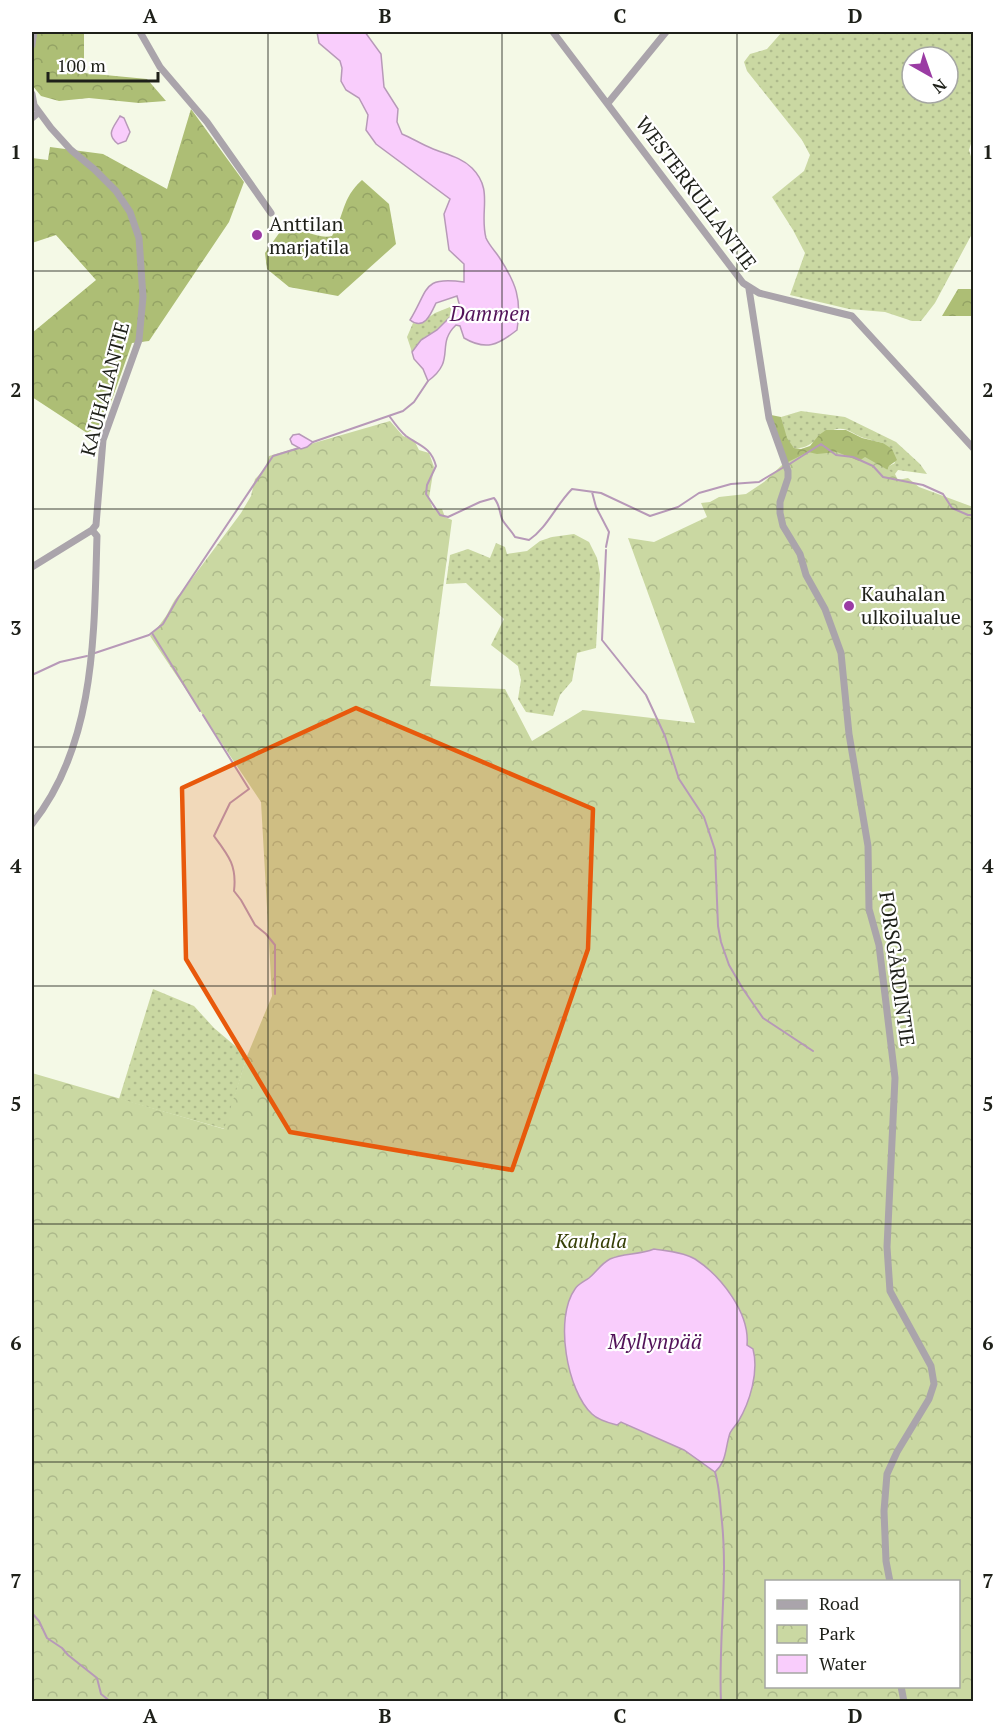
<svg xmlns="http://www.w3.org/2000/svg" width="1005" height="1733" font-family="'PT Serif',serif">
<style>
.grass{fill:url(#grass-dots);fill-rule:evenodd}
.forest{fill:url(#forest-crowns)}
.park{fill:url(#park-crowns);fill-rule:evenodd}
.water{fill:#f9cdfc;stroke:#b799b8;stroke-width:1.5}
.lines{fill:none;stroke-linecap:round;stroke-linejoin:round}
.stream{stroke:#b799b8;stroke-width:2}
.minor{stroke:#aaa4ab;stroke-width:7}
.marked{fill:#e8590c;fill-opacity:0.2;stroke:#e8590c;stroke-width:4.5;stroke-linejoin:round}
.grid{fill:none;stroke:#1e2019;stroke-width:1.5;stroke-opacity:0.55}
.poi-dot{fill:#9b3ca4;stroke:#fff;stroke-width:2}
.labels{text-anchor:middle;stroke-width:4.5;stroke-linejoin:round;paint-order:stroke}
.street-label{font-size:20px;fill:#1e2019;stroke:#fff}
.poi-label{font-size:20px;fill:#1e2019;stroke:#fff;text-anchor:start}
.park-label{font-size:20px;font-style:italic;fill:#353f06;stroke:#fff}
.water-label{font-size:21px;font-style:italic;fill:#521359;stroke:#fff}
.neatline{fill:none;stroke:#1e2019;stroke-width:2}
.grid-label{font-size:20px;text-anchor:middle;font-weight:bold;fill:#1e2019}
</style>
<defs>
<pattern id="grass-dots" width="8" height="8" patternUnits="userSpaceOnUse" patternTransform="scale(1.5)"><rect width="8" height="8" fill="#cad8a2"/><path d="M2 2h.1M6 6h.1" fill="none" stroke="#adb98b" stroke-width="1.8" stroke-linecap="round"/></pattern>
<pattern id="forest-crowns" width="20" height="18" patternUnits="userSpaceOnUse" patternTransform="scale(1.5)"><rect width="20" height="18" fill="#adbe75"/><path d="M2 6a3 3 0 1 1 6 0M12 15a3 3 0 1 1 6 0" fill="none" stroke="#94a365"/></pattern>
<pattern id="park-crowns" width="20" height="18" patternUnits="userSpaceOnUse" patternTransform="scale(1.5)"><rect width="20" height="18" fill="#cad8a2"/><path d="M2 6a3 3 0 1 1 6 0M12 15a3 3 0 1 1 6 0" fill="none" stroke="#adb98b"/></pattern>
</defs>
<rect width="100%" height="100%" fill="#f4f9e6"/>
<!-- grass -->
<path class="grass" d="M 782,32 L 973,32 L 974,134 L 969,150 L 973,163 L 973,232 L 935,303 L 921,321 L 912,321 L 885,312 L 849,309 L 790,295 L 805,253 L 793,230 L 772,197 L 804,171 L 810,155 L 802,140 L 747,71 L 744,62 L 750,54 L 767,49 ZM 912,57 L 948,57 L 948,93 L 912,93 Z
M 450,307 L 456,311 L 437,330 L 421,340 L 412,352 L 407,337 L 413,323 L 419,324 L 435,313 Z
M 801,411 L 845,417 L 896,442 L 920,464 L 927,474 L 898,470 L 892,478 L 886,474 L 889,466 L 895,463 L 883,443 C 876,441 870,440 864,438 C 855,435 847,427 837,429 C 820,432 812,450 794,448 L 786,438 L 781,417 Z
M 574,534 L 589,542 L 597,558 L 600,574 L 596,648 L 577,653 L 572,681 L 560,695 L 553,716 L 526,712 L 518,699 L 521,680 L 518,666 L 491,645 L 504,619 L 466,583 L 446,584 L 450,555 L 468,549 L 490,558 L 496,543 L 505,547 L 507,554 L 527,551 L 540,541 L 552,537 Z
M 153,989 L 194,1006 L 214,1028 L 247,1056 L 225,1129 L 119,1099 Z"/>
<!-- forest -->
<path class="forest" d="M 32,32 L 84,32 L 84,73 L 147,79 L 166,101 L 139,103 L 89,98 L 59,101 L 41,96 L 32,85 Z
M 191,109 L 244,182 L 229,222 L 149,341 L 132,343 L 104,422 L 87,433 L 32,397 L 32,333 L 96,280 L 56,235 L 32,243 L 32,158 L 48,160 L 50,147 L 103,154 L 167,189 Z
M 362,180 L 389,204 L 396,244 L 338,296 L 289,287 L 267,269 L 265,253 L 282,229 C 299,224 315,240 332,236 C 345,215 341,199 362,180 Z
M 958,289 L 973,289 L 973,316 L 942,316 Z
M 771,415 L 781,417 L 787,438 L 794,448 L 801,449 L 810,446 L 819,435 L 826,430 L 846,430 L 862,438 L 883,443 L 892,449 L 897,460 L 889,466 L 886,474 L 790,480 Z"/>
<!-- park -->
<path class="park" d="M 390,421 L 403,436 L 414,440 L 419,450 L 429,453 L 434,467 L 429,498 L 433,509 L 442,509 L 445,517 L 452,520 L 430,686 L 505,689 L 532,741 L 583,710 L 695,723 L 628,538 L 654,542 L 707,517 L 701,503 L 710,502 L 719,497 L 746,494 L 764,482 L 782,465 L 808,452 L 817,454 L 837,452 L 859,461 L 865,457 L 895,474 L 898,480 L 908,478 L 919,487 L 973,507 L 973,1701 L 32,1701 L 32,1073 L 224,1129 L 247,1056 L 272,996 L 261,802 L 150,636 C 156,630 161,623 166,616 C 171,608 174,598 182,592 L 241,513 L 251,496 L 255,479 L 265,469 L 269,456 ZM 766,1582 L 958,1582 L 958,1686 L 766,1686 Z"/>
<!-- water -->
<path class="water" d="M 317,32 L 365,32 L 381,54 L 384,87 L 398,109 L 397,122 L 402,134 C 412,138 421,144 431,148 C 445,154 461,157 472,168 C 494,190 479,211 486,238 C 489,245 495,251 499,257 C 516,283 522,299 517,330 C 498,345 486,351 464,338 L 460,326 L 456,325 C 435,345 457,360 428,381 L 423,369 L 414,359 L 412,352 L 421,340 L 437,330 L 460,307 L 457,296 L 436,303 C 431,314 424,331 410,320 C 429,289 422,276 464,282 L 464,264 L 449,250 L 444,214 L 450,199 L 376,144 L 366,130 L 368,115 L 359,98 L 346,90 L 341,81 L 342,68 L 340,61 L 319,43 Z
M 120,116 L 124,118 L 130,132 L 126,141 L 118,144 C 105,134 114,127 120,116 Z
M 299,434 L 313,442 L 307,447 L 301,449 L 292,444 L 290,439 L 293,435 Z
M 654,1249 C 667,1251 683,1252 695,1259 C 721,1276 750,1313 747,1345 L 753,1349 C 759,1372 750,1402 738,1422 C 735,1426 732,1429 730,1433 C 725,1448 727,1461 715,1472 L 684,1450 L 621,1422 L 617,1425 C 609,1423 598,1420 592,1414 C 567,1391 554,1318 575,1289 C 578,1284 585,1281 589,1278 C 596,1272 602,1263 610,1259 C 623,1253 639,1255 654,1249 Z"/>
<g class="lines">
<!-- stream -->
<path class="stream" d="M 390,417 C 395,424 400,431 406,436 C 420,446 431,447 436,466 L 427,485 L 426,494 L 440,515 L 448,517 L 480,502 L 494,498 C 500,505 499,511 502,519 C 505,525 511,530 515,537 L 529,540 C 547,528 556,505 572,489 L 601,493 L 650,516 L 678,507 L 699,493 L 731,484 L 759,482 L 784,467
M 313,442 L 403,411 L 414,402 L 428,381
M 788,465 L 821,444 L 836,455 L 853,457 L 873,466 L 883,477 L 923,485 L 943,494 L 952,508 L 968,515 L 974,515
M 592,492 L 596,507 L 609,532 L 606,547
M 606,550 L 602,640 L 646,695 L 665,736 L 679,779 L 704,817 L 715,850 L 718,926 L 721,942 L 729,965 L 743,989 L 763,1018 L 813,1051
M 152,633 L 200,711
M 95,653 L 149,635 L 163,624 L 178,598 L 273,456 L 299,448
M 32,675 L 60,662 L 87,656
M 203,715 L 249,789 L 230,803 L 214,836 C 229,856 237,866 234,891 L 241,900 L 255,925 L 266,934 L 275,945 L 275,994
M 715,1472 C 719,1485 720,1499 721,1513 C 729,1577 718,1638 721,1702
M 32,1613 L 39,1621 L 47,1638 L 62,1648 L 68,1655 L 97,1678 L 101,1694 L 111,1702"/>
<!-- minor -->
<path class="minor" d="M 140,32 L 160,67 L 207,122 L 271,213
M 553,32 L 743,283 L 759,293 L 852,316 L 974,449
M 32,45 L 34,32
M 32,94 L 34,105 L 51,128 L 71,150 L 94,169 L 116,191 L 130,212 L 139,238 L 143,297 L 139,340 L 103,440 L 96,525 L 92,530 L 97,536 C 94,633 96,744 32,824
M 608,103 L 666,32
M 32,118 L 39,112
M 749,289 L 769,418 L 788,471 L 788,478 L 780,502 L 780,513 L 783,526 L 800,554 L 806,575 L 825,609 L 841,653 L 849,734 L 868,846 L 869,909 L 879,945 L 895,1078 L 887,1247 L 890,1291 L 931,1366 L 934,1384 L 929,1399 L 897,1452 L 887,1474 L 884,1511 L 886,1561 L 890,1582
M 32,567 L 92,530
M 901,1686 L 904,1702"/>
</g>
<!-- marked area -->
<path class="marked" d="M 356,708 L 593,809 L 588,949 L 512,1170 L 290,1132 L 186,959 L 182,788 Z"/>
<!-- grid -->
<path class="grid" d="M 268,32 L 268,1702M 502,32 L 502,1702M 737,32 L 737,1702M 32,271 L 974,271M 32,509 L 974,509M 32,747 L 974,747M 32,986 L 974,986M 32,1224 L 974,1224M 32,1462 L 974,1462"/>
<!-- markers -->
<g class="poi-dot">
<circle cx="257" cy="235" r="6"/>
<circle cx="849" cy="606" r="6"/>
</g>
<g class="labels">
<!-- street labels -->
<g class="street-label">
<text transform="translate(696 193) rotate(53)" y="7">WESTERKULLANTIE</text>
<text transform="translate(105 389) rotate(-75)" y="7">KAUHALANTIE</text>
<text transform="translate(897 969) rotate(82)" y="7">FORSGÅRDINTIE</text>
</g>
<!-- poi labels -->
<g class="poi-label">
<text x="269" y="231">Anttilan<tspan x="269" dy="23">marjatila</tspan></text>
<text x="861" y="601">Kauhalan<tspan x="861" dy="23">ulkoilualue</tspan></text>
</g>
<!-- park labels -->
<g class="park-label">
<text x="591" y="1248">Kauhala</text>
</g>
<!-- water labels -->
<g class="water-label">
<text x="490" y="321">Dammen</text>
<text x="655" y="1349">Myllynpää</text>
</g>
</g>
<!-- border -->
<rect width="1005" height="1733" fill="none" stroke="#ffffff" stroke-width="66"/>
<!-- legend -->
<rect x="765" y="1580" width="195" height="108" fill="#ffffff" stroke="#a5a6a3" stroke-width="1.5"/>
<rect x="777" y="1600" width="30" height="9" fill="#aaa4ab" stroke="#a5a6a3" stroke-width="1.5"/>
<text x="819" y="1610" font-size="18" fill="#1e2019">Road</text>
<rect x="777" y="1625" width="30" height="18" fill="url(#park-crowns)" stroke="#a5a6a3" stroke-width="1.5"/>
<text x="819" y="1640" font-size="18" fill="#1e2019">Park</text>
<rect x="777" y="1655" width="30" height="18" fill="#f9cdfc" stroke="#a5a6a3" stroke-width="1.5"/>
<text x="819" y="1670" font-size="18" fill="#1e2019">Water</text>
<!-- north arrow -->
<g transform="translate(930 75) rotate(140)"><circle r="28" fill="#ffffff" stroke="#a5a6a3" stroke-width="1.5"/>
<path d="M0-4.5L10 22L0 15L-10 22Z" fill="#9b3ca4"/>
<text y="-9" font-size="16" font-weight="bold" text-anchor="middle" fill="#1e2019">N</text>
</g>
<!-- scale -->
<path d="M48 72v9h110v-9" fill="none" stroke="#1e2019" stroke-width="3"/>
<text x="57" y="72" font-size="18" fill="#1e2019" stroke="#ffffff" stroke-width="4.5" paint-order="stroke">100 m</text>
<rect x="33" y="33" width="939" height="1667" class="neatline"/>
<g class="grid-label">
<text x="150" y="23">A</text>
<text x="385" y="23">B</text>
<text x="620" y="23">C</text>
<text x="855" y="23">D</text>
<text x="16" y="159">1</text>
<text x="988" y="159">1</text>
<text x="16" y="397">2</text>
<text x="988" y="397">2</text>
<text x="16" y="635">3</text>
<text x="988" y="635">3</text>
<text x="16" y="873">4</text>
<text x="988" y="873">4</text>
<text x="16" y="1111">5</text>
<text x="988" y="1111">5</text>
<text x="16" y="1350">6</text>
<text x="988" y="1350">6</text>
<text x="16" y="1588">7</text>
<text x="988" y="1588">7</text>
<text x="150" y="1723">A</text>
<text x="385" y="1723">B</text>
<text x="620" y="1723">C</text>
<text x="855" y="1723">D</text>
</g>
</svg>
